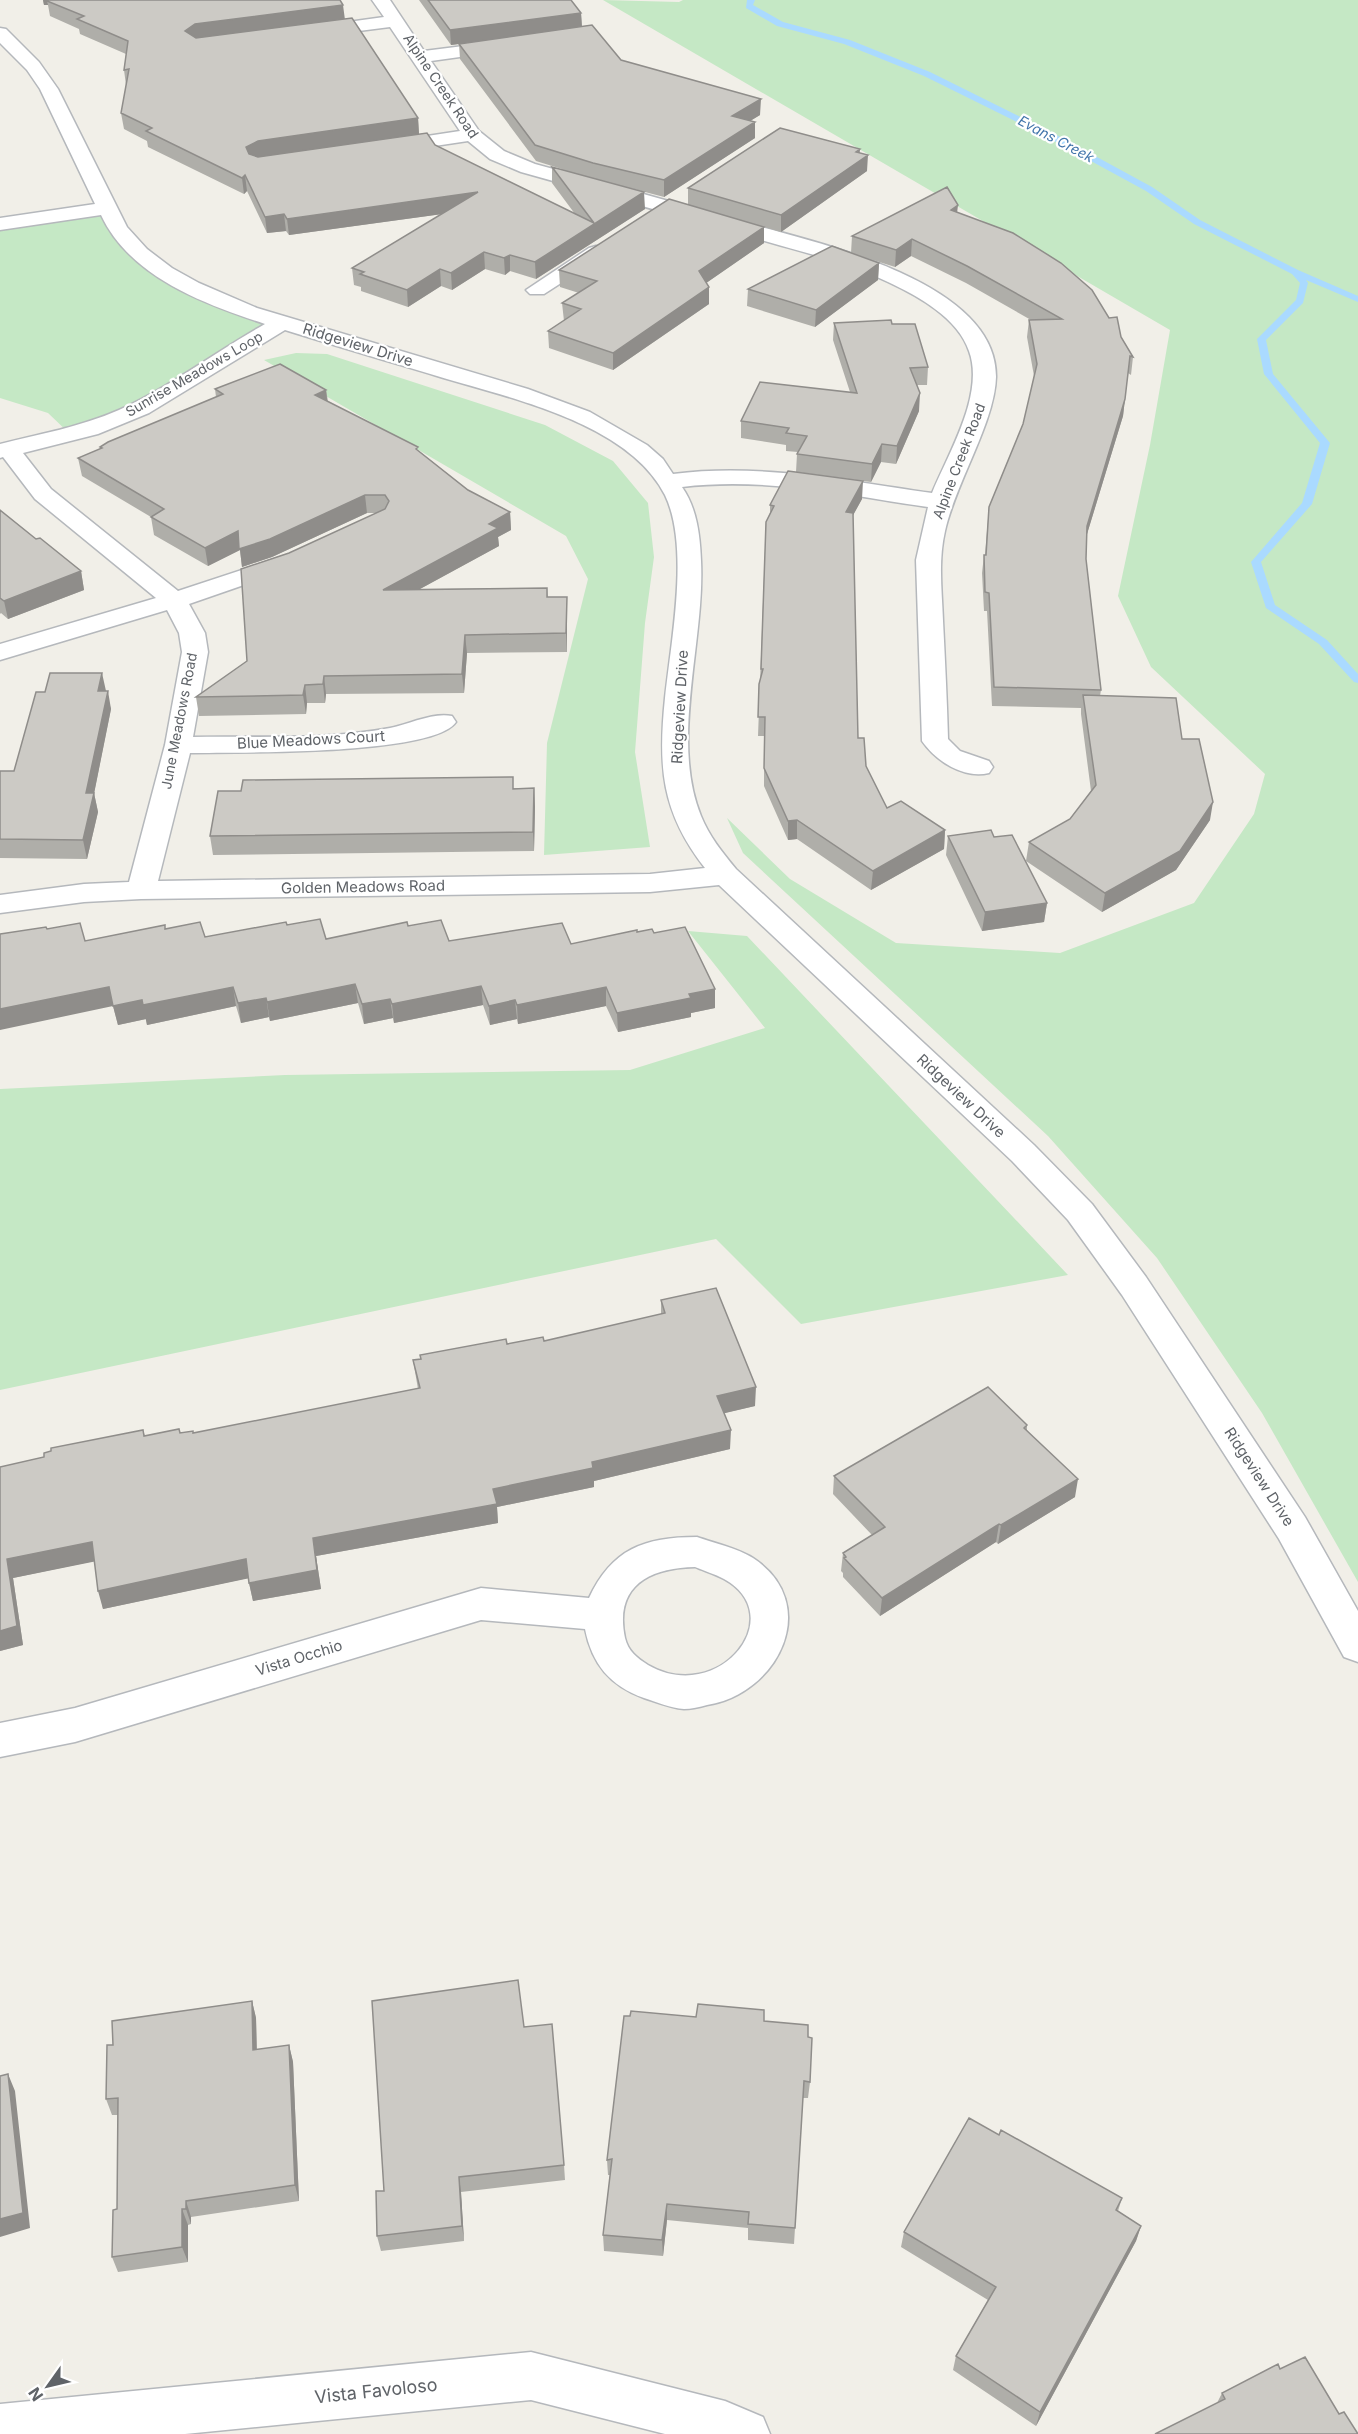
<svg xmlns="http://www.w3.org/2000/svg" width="1358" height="2434" font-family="Inter,sans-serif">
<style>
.green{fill:#c5e8c5}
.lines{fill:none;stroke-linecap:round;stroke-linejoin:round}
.stream{fill:#aadaff;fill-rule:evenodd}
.minor-casing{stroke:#b5b8bc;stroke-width:3}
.minor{fill:#fff;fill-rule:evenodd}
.wall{fill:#afaea9}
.shaded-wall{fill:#8f8d8a}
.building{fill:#cccac5;stroke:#8f8d8a;stroke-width:1.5}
.labels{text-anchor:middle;stroke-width:4.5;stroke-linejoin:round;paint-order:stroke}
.far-street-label{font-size:14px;fill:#5f6368;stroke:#fff}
.far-water-label{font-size:14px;font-style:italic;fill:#4174aa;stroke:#fff}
.street-label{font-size:15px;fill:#5f6368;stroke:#fff}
.near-street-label{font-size:18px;fill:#5f6368;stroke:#fff}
</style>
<rect width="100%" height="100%" fill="#f1efe8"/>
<!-- green -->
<path class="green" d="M 603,0 L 679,2 L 683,0 L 1358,0 L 1358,1582 L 1262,1413 L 1157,1258 L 1048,1136 L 743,853 L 727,818 L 790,879 L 896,943 L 1060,953 L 1194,903 L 1254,814 L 1265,774 L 1151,667 L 1118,596 L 1150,445 L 1170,330 Z
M 107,208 L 147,261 L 283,323 L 170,391 L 71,435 L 48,413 L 0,398 L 0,224 Z
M 296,353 L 327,354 L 545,425 L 613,461 L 648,503 L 654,557 L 645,623 L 635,752 L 650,847 L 544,855 L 547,743 L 588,579 L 566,536 L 264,360 Z
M 688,931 L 747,936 L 1068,1275 L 801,1324 L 716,1239 L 0,1390 L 0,1089 L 285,1075 L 630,1070 L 765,1028 Z"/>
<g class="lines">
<!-- stream -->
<path class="stream" d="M 747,0 L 755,0 L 753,5 L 783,22 L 850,40 L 930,72 L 1051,132 L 1152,187 L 1200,220 L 1298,270 L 1358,296 L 1358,302 L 1306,280 L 1308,283 L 1303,303 L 1266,340 L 1273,374 L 1330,443 L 1312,504 L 1261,562 L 1275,605 L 1327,640 L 1358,674 L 1358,683 L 1354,682 L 1319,644 L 1266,608 L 1251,562 L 1302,503 L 1320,443 L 1264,374 L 1257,339 L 1296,300 L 1300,283 L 1292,274 L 1194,224 L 1146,191 L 1045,136 L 924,76 L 844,44 L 777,26 L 746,8 Z"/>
<defs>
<path id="minor" d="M 372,0 L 390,0 L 424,51 L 503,41 L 509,42 L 512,46 L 503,51 L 431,61 L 479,131 L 504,151 L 535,164 C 601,182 666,200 732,219 C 805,240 997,278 996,377 C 995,422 955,484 945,531 C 938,561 942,591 943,621 C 945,661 947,700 948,739 L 960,751 L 989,761 L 993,767 L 989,773 C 963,779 936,761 922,741 L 916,560 L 928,507 C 846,495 765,477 682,487 C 697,508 700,536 701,561 C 705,641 670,740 701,816 C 709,836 722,852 736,869 L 1034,1145 L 1092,1204 L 1146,1277 L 1305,1517 L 1358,1611 L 1358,1662 L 1344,1657 L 1279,1539 L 1122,1295 L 1068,1220 L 1012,1161 L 719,885 L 650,892 L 141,899 L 84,902 L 0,913 L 0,895 L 84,884 L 129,882 L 165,745 L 182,652 L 179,633 L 167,610 L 0,660 L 0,644 L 156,598 L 35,499 L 3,457 L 0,458 L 0,444 C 40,434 80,427 119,410 C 170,387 215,352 265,324 C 204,304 130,277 101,215 L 0,230 L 0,218 L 95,204 L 40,89 L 27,70 L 0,43 L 0,28 L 6,29 L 39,62 L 58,89 L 127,227 L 147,249 L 172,268 L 199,283 L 257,308 L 528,389 L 590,412 L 647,445 L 663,459 L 673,474 C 761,463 846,481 932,493 C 948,454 985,394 969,351 C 958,318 918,296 888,282 C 847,262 802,252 758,239 C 679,216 600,194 521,172 L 490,159 L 468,141 L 388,153 L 381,151 L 378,147 L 381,143 L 460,131 L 390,27 L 312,37 L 303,32 L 312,27 L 384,17 ZM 285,330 C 336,346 387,361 437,376 C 509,398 628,422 665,495 C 690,547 671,641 665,698 C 658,766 661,812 705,868 L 650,874 L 158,881 L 190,753 C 234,752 433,756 456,722 L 452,716 C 433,712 410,724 390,728 C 326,740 258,736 193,737 L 208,652 L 205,633 L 189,604 L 293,568 L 296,563 L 293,558 L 284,556 L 178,591 L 51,489 L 23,453 L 98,434 L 149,413 Z
M 596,246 L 603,248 L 606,252 L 603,256 L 544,294 L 530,294 L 526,290 L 589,248 Z
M 697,1537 C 714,1543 737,1548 753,1558 C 823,1604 778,1694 707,1705 C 700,1707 691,1709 684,1709 C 671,1708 656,1702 644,1698 C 610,1686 592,1664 585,1629 L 481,1620 L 75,1742 L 0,1757 L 0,1723 L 75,1708 L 481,1588 L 589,1598 C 612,1549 644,1537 697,1537 ZM 695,1567 C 704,1571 715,1574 724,1579 C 791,1616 719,1706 648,1665 C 637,1658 628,1651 625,1638 C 614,1586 649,1568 695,1567 Z
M 531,2352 L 725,2401 L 763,2417 L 770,2434 L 665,2434 L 531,2400 L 185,2434 L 0,2434 L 0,2404 Z"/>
</defs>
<!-- minor casing -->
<use href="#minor" class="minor-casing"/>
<!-- minor -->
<use href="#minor" class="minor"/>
</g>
<!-- wall -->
<path class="wall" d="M 43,0 L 340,0 L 344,19 L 418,118 L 419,134 L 435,145 L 575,214 L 552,183 L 552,167 L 565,170 L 536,161 L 460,59 L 459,44 L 451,45 L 419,0 L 571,0 L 581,13 L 582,27 L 621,60 L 760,115 L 750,121 L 755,138 L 664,197 L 630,188 L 645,209 L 536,279 L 510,271 L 505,275 L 485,269 L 452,290 L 441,286 L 408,307 L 361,291 L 361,287 L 354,285 L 352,268 L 442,214 L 289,235 L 286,231 L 267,233 L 247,191 L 244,194 L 148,147 L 147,141 L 124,129 L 121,113 L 126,85 L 124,70 L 126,54 L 80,34 L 79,29 L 50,16 L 48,5 L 44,5 Z
M 860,153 L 867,171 L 781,232 L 764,227 L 764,243 L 706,283 L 709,287 L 709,304 L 613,370 L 549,348 L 548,331 L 564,321 L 562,303 L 579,293 L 560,287 L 559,270 L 688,204 L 688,188 Z
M 957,212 L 1121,337 L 1133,357 L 1131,375 L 1128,373 L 1123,416 L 1086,537 L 1086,559 L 1101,690 L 1100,696 L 1182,739 L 1210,820 L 1176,870 L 1102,912 L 1026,861 L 1029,842 L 1070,819 L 1091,791 L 1081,714 L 1081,708 L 992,706 L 987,611 L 984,611 L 982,573 L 984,555 L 985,555 L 989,507 L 1023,424 L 1034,376 L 1027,337 L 1029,320 L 1031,320 L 966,283 L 911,256 L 895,267 L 851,253 L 852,236 Z
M 879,263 L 878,280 L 815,327 L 747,306 L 748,289 Z
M 834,323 L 892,324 L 928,367 L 927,385 L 917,385 L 919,411 L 896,464 L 881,462 L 871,482 L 796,472 L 797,454 L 798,452 L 786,451 L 786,445 L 741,438 L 741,421 L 850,392 L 833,340 Z
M 215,389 L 326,390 L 328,401 L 419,451 L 468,490 L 510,512 L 511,530 L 498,537 L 499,546 L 420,589 L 547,588 L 548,597 L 567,597 L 567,652 L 467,653 L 464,693 L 326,694 L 325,703 L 307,703 L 306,714 L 199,716 L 196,697 L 247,661 L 289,553 L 377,513 L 367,513 L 272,557 L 242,567 L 240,550 L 208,566 L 154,535 L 151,517 L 82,476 L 78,458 L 100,449 L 100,447 L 216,397 Z
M 862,499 L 853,515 L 858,738 L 866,766 L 887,808 L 945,830 L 944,849 L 871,890 L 797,839 L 788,840 L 764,786 L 764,736 L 758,736 L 766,522 L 770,513 L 770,505 Z
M 0,510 L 36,539 L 81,571 L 84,590 L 8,619 L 1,613 L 0,614 Z
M 105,691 L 111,709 L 94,793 L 98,812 L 87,859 L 0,858 L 0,771 L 14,771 Z
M 534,788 L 535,807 L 534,851 L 213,855 L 210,836 L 241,791 Z
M 948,836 L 994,837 L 1047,903 L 1044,922 L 982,931 L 946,855 Z
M 287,925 L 326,939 L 408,926 L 449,941 L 571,944 L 637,932 L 654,933 L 715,1008 L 691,1013 L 691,1017 L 618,1032 L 606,1006 L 518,1024 L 517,1019 L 490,1025 L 483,1005 L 394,1023 L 393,1018 L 364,1024 L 358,1003 L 270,1021 L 269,1017 L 241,1023 L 236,1006 L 147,1025 L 146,1019 L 118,1025 L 113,1006 L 47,929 L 85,941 L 165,928 L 205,937 Z
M 661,1300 L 755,1406 L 724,1413 L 730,1449 L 594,1481 L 594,1487 L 497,1507 L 498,1523 L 316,1556 L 321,1589 L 253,1601 L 248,1578 L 103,1609 L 94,1561 L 13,1578 L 23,1645 L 0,1651 L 0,1467 L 44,1457 L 143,1430 L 145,1436 L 193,1433 L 418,1389 L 413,1360 L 420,1359 L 420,1355 L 507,1344 L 544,1341 L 661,1314 Z
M 1027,1425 L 1027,1430 L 1075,1497 L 998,1544 L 996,1542 L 880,1616 L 843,1577 L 843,1573 L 841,1571 L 843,1553 L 872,1535 L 833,1494 L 834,1476 Z
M 252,2001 L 256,2018 L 257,2050 L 289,2045 L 293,2062 L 299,2201 L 191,2217 L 191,2224 L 188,2225 L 188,2262 L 118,2272 L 112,2257 L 117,2209 L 118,2115 L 112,2115 L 106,2099 L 113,2045 Z
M 696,2017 L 764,2021 L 808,2037 L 810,2082 L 808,2098 L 803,2098 L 794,2244 L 748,2240 L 748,2228 L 667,2220 L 663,2256 L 604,2251 L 603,2235 L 610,2175 L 608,2175 L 607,2160 Z
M 524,2027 L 564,2165 L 565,2180 L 461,2192 L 464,2241 L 381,2251 L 377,2236 L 384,2191 Z
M 999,2135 L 1122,2198 L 1118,2211 L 1141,2226 L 1136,2241 L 1036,2426 L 953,2370 L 956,2356 L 988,2300 L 901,2247 L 904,2232 Z
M 1280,2369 L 1339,2414 L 1217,2403 L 1222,2393 Z"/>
<!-- shaded-wall -->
<path class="shaded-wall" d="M 43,0 L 49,0 L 47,1 L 48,5 L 44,5 Z
M 343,5 L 345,20 L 197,39 L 185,31 L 195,24 Z
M 581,13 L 582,28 L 451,45 L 450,30 Z
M 761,99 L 760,115 L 732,132 L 732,116 Z
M 418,118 L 419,134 L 248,164 L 246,147 L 258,141 Z
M 755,122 L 755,138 L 664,197 L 664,180 Z
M 860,149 L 859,161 L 868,155 L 867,171 L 781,232 L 781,215 Z
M 245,175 L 247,191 L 244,194 L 242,178 Z
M 478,192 L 479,209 L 289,235 L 287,219 Z
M 644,192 L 645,209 L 536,279 L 535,262 Z
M 958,205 L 956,222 L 951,210 Z
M 284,214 L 286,231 L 267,233 L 265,217 Z
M 764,227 L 764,243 L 699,288 L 699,271 Z
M 912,239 L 911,256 L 895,267 L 896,250 Z
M 484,252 L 485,269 L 452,290 L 451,273 Z
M 510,255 L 510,271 L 505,275 L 504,258 Z
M 879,263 L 878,280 L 815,327 L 816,310 Z
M 440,269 L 441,286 L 408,307 L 407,290 Z
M 709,287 L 709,304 L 613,370 L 613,353 Z
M 326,390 L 328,408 L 315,395 Z
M 920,393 L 919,411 L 896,464 L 897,446 Z
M 1125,399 L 1123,416 L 1084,544 L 1087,526 Z
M 882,444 L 881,462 L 871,482 L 872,464 Z
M 863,481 L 862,499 L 845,530 L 846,512 Z
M 365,495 L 367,513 L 272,557 L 242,567 L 240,550 L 208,566 L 205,548 L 238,531 Z
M 510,512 L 511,530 L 498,537 L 499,546 L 385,608 L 383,590 L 489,524 Z
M 81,571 L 84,590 L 8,619 L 4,601 Z
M 567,597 L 567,652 L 566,633 Z
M 465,635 L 467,653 L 464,693 L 462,674 Z
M 102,673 L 106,691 L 98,691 Z
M 324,676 L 326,694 L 325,703 L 323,684 Z
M 305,685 L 307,703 L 306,714 L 303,695 Z
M 108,691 L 111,709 L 91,809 L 94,793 L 98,812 L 87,859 L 83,840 L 86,793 Z
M 534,788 L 535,807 L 534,851 L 533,832 Z
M 1213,802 L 1210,820 L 1176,870 L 1102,912 L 1105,893 Z
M 797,820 L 797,839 L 788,840 L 788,821 Z
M 945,830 L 944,849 L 871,890 L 873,871 Z
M 1047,903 L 1044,922 L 982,931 L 985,912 Z
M 355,984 L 358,1003 L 270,1021 L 267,1002 Z
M 481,986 L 483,1005 L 394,1023 L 392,1004 Z
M 109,987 L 113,1006 L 0,1030 L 0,1009 Z
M 233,987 L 236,1006 L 147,1025 L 143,1005 Z
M 606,987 L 606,1006 L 518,1024 L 517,1005 Z
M 715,989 L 715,1008 L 691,1013 L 691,1017 L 618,1032 L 617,1013 L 689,994 Z
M 266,998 L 269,1017 L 241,1023 L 238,1003 Z
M 390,999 L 393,1018 L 364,1024 L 362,1004 Z
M 142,1000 L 146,1019 L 118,1025 L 113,1006 Z
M 515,1000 L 517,1019 L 490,1025 L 489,1006 Z
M 756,1387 L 755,1406 L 717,1415 L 717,1396 Z
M 731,1430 L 730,1449 L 594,1481 L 594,1487 L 497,1507 L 498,1523 L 316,1556 L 321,1589 L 253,1601 L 249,1583 L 313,1538 L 592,1462 Z
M 1078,1479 L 1075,1497 L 998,1544 L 1001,1525 Z
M 999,1524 L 996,1542 L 880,1616 L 882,1598 Z
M 92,1542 L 97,1561 L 13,1578 L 23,1645 L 0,1651 L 0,1631 L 7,1559 Z
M 246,1559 L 250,1578 L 103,1609 L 98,1591 Z
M 252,2001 L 256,2018 L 257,2067 L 253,2050 Z
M 289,2045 L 293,2062 L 299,2201 L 295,2185 Z
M 8,2074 L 15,2091 L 30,2228 L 0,2237 L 0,2219 Z
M 459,2177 L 461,2192 L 464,2241 L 462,2226 Z
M 186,2201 L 191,2217 L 191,2224 L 186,2209 Z
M 667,2204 L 667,2220 L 663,2256 L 662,2240 Z
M 182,2209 L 188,2225 L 188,2262 L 182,2247 Z
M 1141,2226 L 1136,2241 L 1036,2426 L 1040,2412 Z"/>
<!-- building -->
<path class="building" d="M 47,0 L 340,0 L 343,5 L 195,24 L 185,31 L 196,38 L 352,18 L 418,118 L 258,141 L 246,147 L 249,154 L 258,157 L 427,133 L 435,145 L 594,223 L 552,167 L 644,192 L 535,262 L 510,255 L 504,258 L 484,252 L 451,273 L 440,269 L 407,290 L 360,274 L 364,272 L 352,268 L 478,192 L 287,219 L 284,214 L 265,217 L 245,175 L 242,178 L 146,131 L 152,128 L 121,113 L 129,69 L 124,70 L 128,41 L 77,19 L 84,16 L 47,1 Z
M 428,0 L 571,0 L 581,13 L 450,30 Z
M 592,25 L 621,60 L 761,99 L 732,116 L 755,122 L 664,180 L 593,163 L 535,145 L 459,44 Z
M 780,128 L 860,149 L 856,152 L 868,155 L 781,215 L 688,188 Z
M 947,187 L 958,205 L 951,210 L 1013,233 L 1061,263 L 1092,290 L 1109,318 L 1117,317 L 1121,337 L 1133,357 L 1130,356 L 1125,399 L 1087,526 L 1086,559 L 1101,690 L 994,687 L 989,593 L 985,592 L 984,555 L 986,555 L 989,507 L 1023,424 L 1037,364 L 1029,320 L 1062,319 L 967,266 L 912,239 L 896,250 L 852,236 Z
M 669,199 L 764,227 L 699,271 L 709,287 L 613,353 L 548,331 L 581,309 L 562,303 L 597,281 L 559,270 Z
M 832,246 L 879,263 L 816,310 L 748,289 Z
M 891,320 L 892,324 L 915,324 L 928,367 L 910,368 L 920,393 L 897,446 L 882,444 L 872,464 L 797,454 L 807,436 L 786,433 L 789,428 L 741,421 L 760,382 L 857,393 L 834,323 Z
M 280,364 L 326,390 L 315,395 L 418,447 L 416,449 L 468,490 L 510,512 L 489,524 L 498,528 L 383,590 L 547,588 L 547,597 L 567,597 L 566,633 L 465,635 L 462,674 L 324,676 L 323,684 L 305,685 L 303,695 L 196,697 L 247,661 L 241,569 L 289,553 L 385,509 L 389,501 L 385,495 L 365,495 L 270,539 L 239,549 L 238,531 L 205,548 L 151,517 L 164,509 L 78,458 L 102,448 L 100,447 L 108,442 L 223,394 L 215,389 Z
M 788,471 L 863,481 L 846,512 L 853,513 L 858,738 L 864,738 L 866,766 L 887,808 L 901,801 L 945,830 L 873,871 L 797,820 L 788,821 L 764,768 L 765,717 L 758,717 L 759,684 L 763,669 L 761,669 L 766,522 L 774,506 L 770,505 Z
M 0,510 L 36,539 L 40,538 L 81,571 L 4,601 L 0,598 Z
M 50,673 L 102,673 L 98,691 L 108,691 L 86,793 L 94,793 L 83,840 L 0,839 L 0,771 L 14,771 L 36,692 L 45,692 Z
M 1083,695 L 1176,698 L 1182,739 L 1199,739 L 1213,802 L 1180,851 L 1105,893 L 1029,842 L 1070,819 L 1096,785 Z
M 513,777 L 513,789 L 534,788 L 533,832 L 210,836 L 218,791 L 241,791 L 243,780 Z
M 991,830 L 994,837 L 1012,835 L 1047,903 L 985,912 L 948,836 Z
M 320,919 L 326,939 L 407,922 L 408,926 L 441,920 L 449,941 L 562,923 L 571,944 L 637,930 L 637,932 L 652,929 L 654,933 L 685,927 L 715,989 L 689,994 L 691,998 L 617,1013 L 606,987 L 517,1005 L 515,1000 L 489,1006 L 481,986 L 392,1004 L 390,999 L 362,1004 L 355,984 L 267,1002 L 266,998 L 238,1003 L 233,987 L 143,1005 L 142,1000 L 113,1006 L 109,987 L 0,1009 L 0,934 L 46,927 L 47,929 L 80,923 L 85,941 L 165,925 L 165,929 L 200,922 L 205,937 L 286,922 L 287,925 Z
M 716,1288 L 756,1387 L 717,1396 L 731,1430 L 592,1462 L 593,1468 L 493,1489 L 497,1504 L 313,1538 L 317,1570 L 249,1583 L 246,1559 L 98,1591 L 92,1542 L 7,1559 L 17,1626 L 0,1631 L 0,1467 L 44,1457 L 44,1453 L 51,1451 L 51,1448 L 143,1430 L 144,1436 L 179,1429 L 180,1433 L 193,1431 L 193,1433 L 420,1388 L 413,1360 L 421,1359 L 420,1355 L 506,1339 L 507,1344 L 543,1337 L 544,1341 L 665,1313 L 661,1300 Z
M 988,1387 L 1027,1425 L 1024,1428 L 1078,1479 L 1001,1525 L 999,1524 L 882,1598 L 844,1558 L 846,1557 L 843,1553 L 885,1527 L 834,1476 Z
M 518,1980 L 524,2027 L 552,2024 L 564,2165 L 459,2177 L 462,2226 L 377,2236 L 376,2191 L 384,2191 L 372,2001 Z
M 252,2001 L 253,2050 L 289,2045 L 295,2185 L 186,2201 L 186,2209 L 182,2209 L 182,2247 L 112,2257 L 113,2210 L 117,2209 L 118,2098 L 106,2099 L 107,2045 L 113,2045 L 112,2021 Z
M 698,2004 L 764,2010 L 764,2021 L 808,2025 L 808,2037 L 812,2038 L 810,2082 L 804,2081 L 795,2228 L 748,2224 L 749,2212 L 667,2204 L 662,2240 L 603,2235 L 612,2159 L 607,2160 L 624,2016 L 630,2016 L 631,2011 L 696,2017 Z
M 8,2074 L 23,2213 L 0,2219 L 0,2076 Z
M 969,2118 L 999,2135 L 1001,2130 L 1122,2198 L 1116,2210 L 1141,2226 L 1040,2412 L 956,2356 L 996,2287 L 904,2232 Z
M 1305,2357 L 1339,2414 L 1344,2412 L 1358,2434 L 1155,2434 L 1225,2399 L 1222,2393 L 1278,2364 L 1280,2369 Z"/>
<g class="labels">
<!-- far-street labels -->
<g class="far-street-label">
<text transform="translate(441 86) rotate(56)" y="5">Alpine Creek Road</text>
<text transform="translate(194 374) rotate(-30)" y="5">Sunrise Meadows Loop</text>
<text transform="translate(959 461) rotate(-69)" y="5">Alpine Creek Road</text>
<text transform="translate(179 721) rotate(-79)" y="5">June Meadows Road</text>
</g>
<!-- far-water labels -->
<g class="far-water-label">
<text transform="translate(1056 139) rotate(28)" y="5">Evans Creek</text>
</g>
<!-- street labels -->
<g class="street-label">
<text transform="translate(358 345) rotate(17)" y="5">Ridgeview Drive</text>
<text transform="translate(680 707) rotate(-87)" y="5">Ridgeview Drive</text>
<text transform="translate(311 740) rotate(-3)" y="5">Blue Meadows Court</text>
<text transform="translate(363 887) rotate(-1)" y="5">Golden Meadows Road</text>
<text transform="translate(961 1096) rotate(43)" y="5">Ridgeview Drive</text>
<text transform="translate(1259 1477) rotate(57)" y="5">Ridgeview Drive</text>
<text transform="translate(299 1658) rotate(-17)" y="5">Vista Occhio</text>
</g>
<!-- near-street labels -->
<g class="near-street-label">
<text transform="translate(376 2391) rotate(-6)" y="6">Vista Favoloso</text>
</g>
</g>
<!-- north arrow -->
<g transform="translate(48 2386) rotate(236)" stroke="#ffffff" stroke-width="4.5" paint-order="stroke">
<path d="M0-4.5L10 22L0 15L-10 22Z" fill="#5f6368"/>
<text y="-9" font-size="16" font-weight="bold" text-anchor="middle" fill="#5f6368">N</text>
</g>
</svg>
